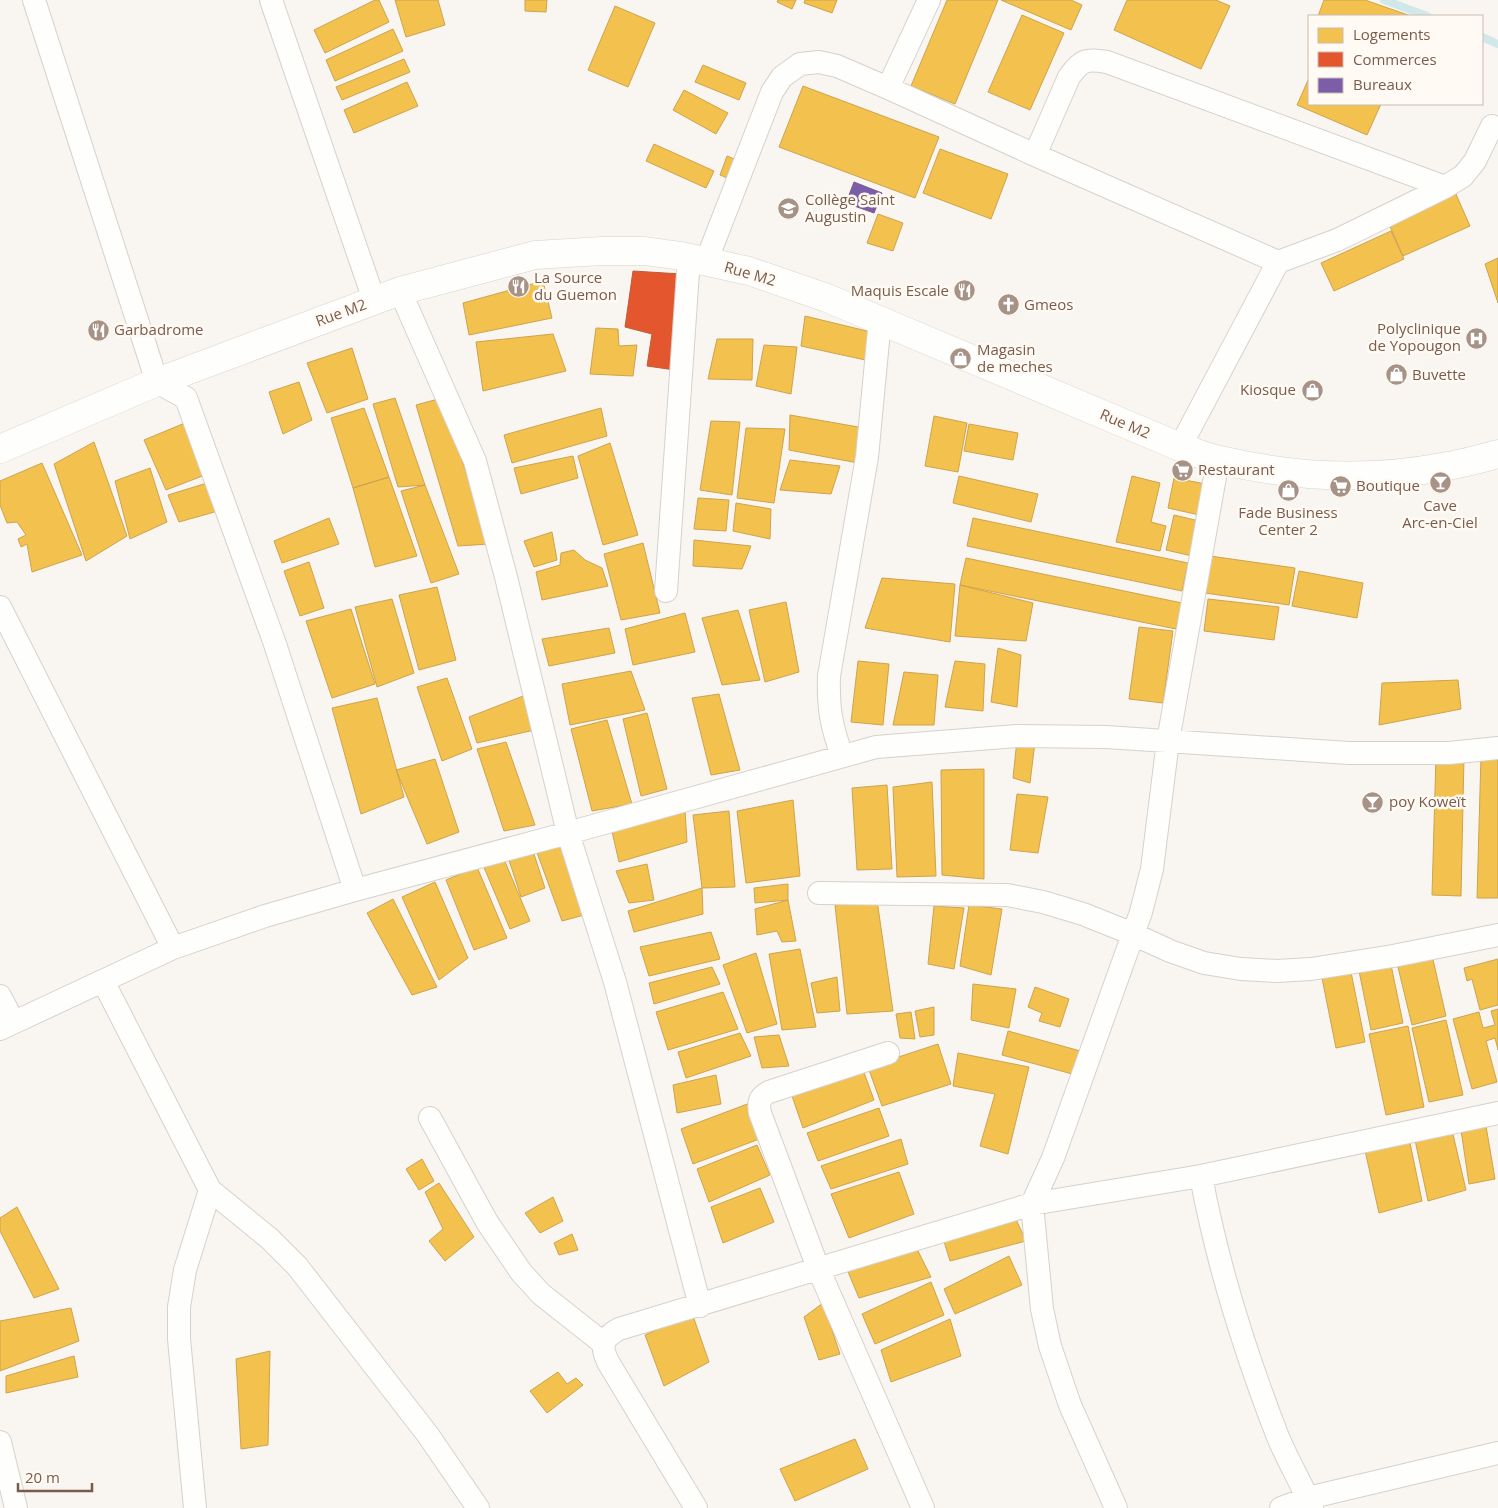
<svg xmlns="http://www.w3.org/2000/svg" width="1498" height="1508" font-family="'Open Sans',sans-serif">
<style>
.homes{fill:#f2c14e;stroke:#cea34e}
.shops{fill:#e4572e;stroke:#c45837}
.offices{fill:#7b5ea7;stroke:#7b5d8c}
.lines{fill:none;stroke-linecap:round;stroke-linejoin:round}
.stream{stroke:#d0e8ea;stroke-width:8}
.street-casing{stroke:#d7d1cb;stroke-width:24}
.secondary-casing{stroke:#d9d2cb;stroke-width:29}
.street{stroke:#fefefd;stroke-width:22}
.secondary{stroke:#fefefd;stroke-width:28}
.labels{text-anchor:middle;stroke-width:5;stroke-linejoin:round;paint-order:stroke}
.poi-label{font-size:15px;fill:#7a5c4d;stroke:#fffaf3;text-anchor:start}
.street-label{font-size:15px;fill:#7a5c4d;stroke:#fffaf3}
</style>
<rect width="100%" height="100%" fill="#f9f5f0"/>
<!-- homes -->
<path class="homes" d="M 375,0 L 379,0 L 389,22 L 325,53 L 314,30 Z
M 395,0 L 438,0 L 445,25 L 406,37 Z
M 525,0 L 547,0 L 546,12 L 525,11 Z
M 778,0 L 796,0 L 792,9 L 777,2 Z
M 805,0 L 837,0 L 832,13 L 804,3 Z
M 947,0 L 998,0 L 955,104 L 911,86 Z
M 1001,0 L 1071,0 L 1082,5 L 1071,30 Z
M 1127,0 L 1216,0 L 1230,6 L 1201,69 L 1114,30 Z
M 1324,0 L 1365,0 L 1411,16 L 1318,16 Z
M 615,6 L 655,23 L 628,87 L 588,70 Z
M 1022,15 L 1064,33 L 1030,110 L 988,92 Z
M 393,29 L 403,51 L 335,81 L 326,60 Z
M 404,59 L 410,72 L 342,100 L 336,87 Z
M 703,65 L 746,83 L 739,100 L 695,82 Z
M 1309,78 L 1309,104 L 1381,104 L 1367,135 L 1297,105 Z
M 407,82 L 418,106 L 354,133 L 344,110 Z
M 803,86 L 939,137 L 915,198 L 779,147 Z
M 684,90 L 728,113 L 716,134 L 673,110 Z
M 654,144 L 714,171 L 706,188 L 646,161 Z
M 940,149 L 1008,174 L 991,219 L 923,193 Z
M 727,156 L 742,162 L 735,181 L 720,175 Z
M 1455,192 L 1470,226 L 1403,256 L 1388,222 Z
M 878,214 L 903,223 L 893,251 L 867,243 Z
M 1391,231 L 1404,259 L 1334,291 L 1321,263 Z
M 1498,258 L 1498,303 L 1485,264 Z
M 543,281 L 552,318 L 469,335 L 463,303 Z
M 805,316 L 871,332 L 870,361 L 801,346 Z
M 596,328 L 618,329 L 619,346 L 637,345 L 633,376 L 590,374 Z
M 553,334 L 566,371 L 483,391 L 476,342 Z
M 717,339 L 753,339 L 752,380 L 708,379 Z
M 764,345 L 797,347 L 791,394 L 756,386 Z
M 352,348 L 368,399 L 327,413 L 307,363 Z
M 299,382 L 312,420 L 283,434 L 269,392 Z
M 395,398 L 425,485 L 398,487 L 373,404 Z
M 442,398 L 489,544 L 458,546 L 416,405 Z
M 364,408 L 389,477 L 353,488 L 331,418 Z
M 601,408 L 607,436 L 512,463 L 504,435 Z
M 790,415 L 864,428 L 858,463 L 789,450 Z
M 934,416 L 967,423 L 958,472 L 925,466 Z
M 711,421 L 740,422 L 732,495 L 700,490 Z
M 185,423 L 205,475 L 166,490 L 144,440 Z
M 969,424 L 1018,433 L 1013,460 L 964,451 Z
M 746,428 L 785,429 L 774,503 L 737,498 Z
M 94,442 L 127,536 L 86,561 L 54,464 Z
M 610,443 L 638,535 L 603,545 L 578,456 Z
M 573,456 L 578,478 L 521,494 L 514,468 Z
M 790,460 L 840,466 L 831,494 L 780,490 Z
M 42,463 L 82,555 L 32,572 L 27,544 L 21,547 L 18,539 L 26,535 L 17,522 L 7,523 L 0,505 L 0,481 Z
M 150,468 L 167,522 L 130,539 L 115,481 Z
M 959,476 L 1038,494 L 1031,522 L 953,503 Z
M 1132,476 L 1160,483 L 1151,522 L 1166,526 L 1160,551 L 1116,542 Z
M 389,477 L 417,556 L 375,567 L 353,488 Z
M 1174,478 L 1211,485 L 1204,516 L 1168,508 Z
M 207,483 L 218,511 L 179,522 L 168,495 Z
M 425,485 L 459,574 L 431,583 L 401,491 Z
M 698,498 L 729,500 L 726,531 L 694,529 Z
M 736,503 L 771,509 L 770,539 L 733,531 Z
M 1174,515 L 1199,521 L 1192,556 L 1166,550 Z
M 329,518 L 339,544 L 282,563 L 274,541 Z
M 973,518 L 1188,563 L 1182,591 L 967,546 Z
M 552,532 L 557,560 L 534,567 L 524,541 Z
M 694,540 L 751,546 L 742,569 L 693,566 Z
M 643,543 L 660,613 L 621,620 L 604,554 Z
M 574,550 L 585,560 L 602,568 L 608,586 L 542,600 L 536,572 L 560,565 L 561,553 Z
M 1210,556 L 1295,568 L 1289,605 L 1205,593 Z
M 966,558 L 1182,603 L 1176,629 L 960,585 Z
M 309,562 L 324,608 L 300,616 L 284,571 Z
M 1299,571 L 1363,583 L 1357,618 L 1292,606 Z
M 882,578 L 955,584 L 950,642 L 865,628 Z
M 960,585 L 1033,603 L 1026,641 L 955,636 Z
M 437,587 L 456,660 L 419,670 L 399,595 Z
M 392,599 L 414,673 L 377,687 L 355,607 Z
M 1208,599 L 1279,607 L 1274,640 L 1204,631 Z
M 786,602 L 799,672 L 765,682 L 749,610 Z
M 351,609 L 375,684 L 332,698 L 306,621 Z
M 738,610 L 760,680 L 722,685 L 702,618 Z
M 685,613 L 695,652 L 633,665 L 625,629 Z
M 1139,627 L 1173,631 L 1163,703 L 1129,699 Z
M 609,628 L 615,653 L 549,666 L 542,639 Z
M 998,648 L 1021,655 L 1017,707 L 991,702 Z
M 858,661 L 889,664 L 883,725 L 851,722 Z
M 955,661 L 985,664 L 983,711 L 945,707 Z
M 631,671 L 645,710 L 570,725 L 562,684 Z
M 904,672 L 938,675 L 934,725 L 893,725 Z
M 447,678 L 472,749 L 442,761 L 417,687 Z
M 1458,680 L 1461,709 L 1379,725 L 1382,683 Z
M 531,693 L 539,729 L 477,743 L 469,717 Z
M 719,694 L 740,770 L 711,775 L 692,698 Z
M 377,698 L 404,797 L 361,814 L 332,708 Z
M 647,713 L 667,789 L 641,796 L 623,719 Z
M 607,720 L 632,804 L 592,811 L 571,729 Z
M 1017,740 L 1035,742 L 1030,783 L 1013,778 Z
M 506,742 L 535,825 L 504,831 L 477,749 Z
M 1481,756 L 1498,756 L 1498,898 L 1477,898 Z
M 1436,757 L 1464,757 L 1461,896 L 1432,895 Z
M 435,759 L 459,832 L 427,844 L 396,770 Z
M 984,769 L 984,879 L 942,875 L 941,770 Z
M 932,782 L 936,876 L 897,877 L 893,787 Z
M 887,785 L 892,869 L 857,870 L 852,788 Z
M 1017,794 L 1048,797 L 1038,853 L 1010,850 Z
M 793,800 L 800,876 L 746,883 L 737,811 Z
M 685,810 L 687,842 L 619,862 L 611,827 Z
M 729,811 L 735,887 L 702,888 L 693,815 Z
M 563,840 L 588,914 L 562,921 L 535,847 Z
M 532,848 L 545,888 L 521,897 L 507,854 Z
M 503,857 L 530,921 L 510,929 L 483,865 Z
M 647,864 L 654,900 L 629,903 L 616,871 Z
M 477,867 L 507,938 L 474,950 L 446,880 Z
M 435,882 L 468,958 L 439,980 L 402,897 Z
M 788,884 L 788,900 L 755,903 L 754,888 Z
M 702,888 L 703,914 L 634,932 L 628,911 Z
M 393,899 L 437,987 L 412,995 L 367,913 Z
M 788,900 L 796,941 L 782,942 L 777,931 L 757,935 L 755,909 Z
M 877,900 L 893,1011 L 847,1014 L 835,905 Z
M 969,905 L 1002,909 L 991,975 L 960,966 Z
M 934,906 L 964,908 L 954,969 L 928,964 Z
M 711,932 L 720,959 L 649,976 L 640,947 Z
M 800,949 L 816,1027 L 782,1030 L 769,954 Z
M 1431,951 L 1446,1016 L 1412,1025 L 1396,959 Z
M 756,953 L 777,1024 L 747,1033 L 723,965 Z
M 1498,959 L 1498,1005 L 1480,1010 L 1472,979 L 1467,981 L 1464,968 Z
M 1390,960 L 1403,1023 L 1371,1030 L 1358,966 Z
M 712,967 L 720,984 L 654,1004 L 649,983 Z
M 1350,967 L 1365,1042 L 1336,1048 L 1321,973 Z
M 837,977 L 840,1011 L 817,1013 L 811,983 Z
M 973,984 L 1016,989 L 1009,1028 L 971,1020 Z
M 1035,987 L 1069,999 L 1060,1027 L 1039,1021 L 1042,1013 L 1028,1007 Z
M 723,992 L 738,1029 L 668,1050 L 656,1012 Z
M 934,1007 L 934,1035 L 920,1037 L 915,1011 Z
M 1498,1009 L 1498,1050 L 1495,1038 L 1486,1041 L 1497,1082 L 1472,1089 L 1453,1019 L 1479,1012 L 1483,1028 L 1495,1025 L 1491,1011 Z
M 911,1012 L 915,1039 L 900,1038 L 896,1014 Z
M 1446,1020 L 1463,1095 L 1429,1102 L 1412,1028 Z
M 1408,1026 L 1424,1107 L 1386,1115 L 1369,1034 Z
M 1008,1031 L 1084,1052 L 1076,1075 L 1002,1055 Z
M 740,1033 L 751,1056 L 686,1078 L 678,1052 Z
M 779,1035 L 789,1066 L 762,1068 L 754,1037 Z
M 938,1044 L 951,1084 L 882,1106 L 868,1067 Z
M 958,1053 L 1029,1067 L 1008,1154 L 980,1146 L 995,1094 L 953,1086 Z
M 862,1067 L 874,1100 L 803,1128 L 791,1093 Z
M 716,1075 L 721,1104 L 677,1113 L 673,1085 Z
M 750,1103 L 762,1138 L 693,1164 L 681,1129 Z
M 879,1108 L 889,1136 L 818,1161 L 807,1133 Z
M 1486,1126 L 1495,1179 L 1469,1184 L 1461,1130 Z
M 1452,1130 L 1466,1190 L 1428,1201 L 1415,1140 Z
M 1409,1138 L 1422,1201 L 1379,1213 L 1364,1146 Z
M 901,1139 L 908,1164 L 831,1189 L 821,1166 Z
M 757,1145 L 770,1175 L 709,1202 L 697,1169 Z
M 422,1159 L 434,1181 L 419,1190 L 406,1169 Z
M 899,1172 L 914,1214 L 849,1238 L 831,1194 Z
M 439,1183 L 474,1237 L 445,1261 L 429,1241 L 443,1229 L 425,1192 Z
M 760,1188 L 774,1222 L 723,1243 L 711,1207 Z
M 553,1197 L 563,1221 L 540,1233 L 525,1213 Z
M 17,1207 L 59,1289 L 34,1298 L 0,1231 L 0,1218 Z
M 1014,1215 L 1026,1241 L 950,1261 L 943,1238 Z
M 572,1234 L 578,1250 L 559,1255 L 554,1243 Z
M 917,1249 L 931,1277 L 859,1298 L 846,1267 Z
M 1009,1256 L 1022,1285 L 955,1314 L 944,1289 Z
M 931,1282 L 944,1315 L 875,1344 L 862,1314 Z
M 823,1303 L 840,1354 L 819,1360 L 804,1317 Z
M 71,1308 L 79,1341 L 0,1371 L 0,1321 Z
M 692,1313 L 709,1362 L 664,1386 L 645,1335 Z
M 950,1319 L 961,1356 L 891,1382 L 881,1350 Z
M 270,1351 L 268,1445 L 241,1449 L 236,1359 Z
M 74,1356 L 78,1377 L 6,1393 L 6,1376 Z
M 558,1372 L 567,1384 L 576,1378 L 583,1385 L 547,1413 L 530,1391 Z
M 855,1439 L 868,1469 L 795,1501 L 780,1469 Z"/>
<!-- shops -->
<path class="shops" d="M 633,271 L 681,274 L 675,370 L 647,366 L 652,334 L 625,327 Z"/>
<!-- offices -->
<path class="offices" d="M 854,182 L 882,193 L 874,213 L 846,203 Z"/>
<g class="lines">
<!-- stream -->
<path class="stream" d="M 1384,0 L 1427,16
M 1482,37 L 1498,44"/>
<defs>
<path id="street" d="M 34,0 L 157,382 L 186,398 L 275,644 L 355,890
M 271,0 L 374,300
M 888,88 L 929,0
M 1035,155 L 1069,77 C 1082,59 1086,59 1107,62 L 1445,187
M 706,262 L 772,92 L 782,77 L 800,64 L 819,62 L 837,66 L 888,88 L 1035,155 L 1278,262 L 1337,240 L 1445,187 L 1463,176 L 1475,161 L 1492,126
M 400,291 L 475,461 L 506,577 L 568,833 L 615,982 L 700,1306
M 1180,447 L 1278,262
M 666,591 L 689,258
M 0,607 L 173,948
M 842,756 C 831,725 828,708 829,676 L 867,457 L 880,320
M 819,893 L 1007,895 L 1043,902 L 1083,914 L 1133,934 L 1170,951 L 1204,963 L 1241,969 L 1277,971 L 1311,969 L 1393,956 L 1498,935
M 103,981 L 210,1190 L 270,1239 L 297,1266 L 428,1435 L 478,1508
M 0,996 L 13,1021
M 0,1029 L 173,948 L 265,916 L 355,890 L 568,833 L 876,747 L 1017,736 L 1106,737 L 1349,753 L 1449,753 L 1498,748
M 888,1053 L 769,1092 C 759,1097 758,1103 760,1113 L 818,1268 L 923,1508
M 430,1118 L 487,1222 L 521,1272 L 541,1294 L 603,1343
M 1201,1176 C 1217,1263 1244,1349 1276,1432 C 1286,1458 1301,1482 1312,1508
M 0,1442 L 16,1508
M 195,1508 L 179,1339 L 179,1307 L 185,1270 L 210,1190
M 696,1508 L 608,1362 C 600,1344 602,1339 619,1329 L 1032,1204 L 1201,1176 L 1498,1113
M 1116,1508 L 1070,1405 L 1050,1346 L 1042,1309 L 1032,1204 L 1053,1158 L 1141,912 L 1152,869 L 1168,741 L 1218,460
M 1281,1508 L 1308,1498 L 1498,1453"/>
<path id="secondary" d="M 0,449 L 157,382 L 400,291 L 535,255 L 602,251 L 645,251 L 681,256 L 749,271 L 827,298 L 1180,447 C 1193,452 1206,457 1220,460 C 1293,477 1369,481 1442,467 C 1461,464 1480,459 1498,454"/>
</defs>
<!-- street casing -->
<use href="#street" class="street-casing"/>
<!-- secondary casing -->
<use href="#secondary" class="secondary-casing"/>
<!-- street -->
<use href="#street" class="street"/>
<!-- secondary -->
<use href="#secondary" class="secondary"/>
</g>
<!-- icons -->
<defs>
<symbol id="school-disc" viewBox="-11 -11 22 22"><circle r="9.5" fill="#a69286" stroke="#fffaf3"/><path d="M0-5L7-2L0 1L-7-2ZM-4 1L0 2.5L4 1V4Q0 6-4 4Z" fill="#fff"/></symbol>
<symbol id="restaurant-disc" viewBox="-11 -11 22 22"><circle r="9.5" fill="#a69286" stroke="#fffaf3"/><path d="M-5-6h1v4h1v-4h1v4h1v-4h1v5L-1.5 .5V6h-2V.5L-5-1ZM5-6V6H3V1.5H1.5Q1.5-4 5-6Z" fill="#fff"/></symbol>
<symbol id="church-disc" viewBox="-11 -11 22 22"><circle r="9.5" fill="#a69286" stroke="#fffaf3"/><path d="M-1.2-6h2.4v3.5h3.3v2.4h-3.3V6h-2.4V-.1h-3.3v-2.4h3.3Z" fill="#fff"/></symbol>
<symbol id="hospital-disc" viewBox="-11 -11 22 22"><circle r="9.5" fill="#a69286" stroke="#fffaf3"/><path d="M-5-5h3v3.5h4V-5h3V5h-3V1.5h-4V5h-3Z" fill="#fff"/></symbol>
<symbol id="shop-disc" viewBox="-11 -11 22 22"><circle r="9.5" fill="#a69286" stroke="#fffaf3"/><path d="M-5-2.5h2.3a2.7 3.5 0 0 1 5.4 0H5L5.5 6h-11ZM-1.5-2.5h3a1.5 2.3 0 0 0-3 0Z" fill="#fff"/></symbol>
<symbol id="supermarket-disc" viewBox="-11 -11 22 22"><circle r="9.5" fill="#a69286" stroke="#fffaf3"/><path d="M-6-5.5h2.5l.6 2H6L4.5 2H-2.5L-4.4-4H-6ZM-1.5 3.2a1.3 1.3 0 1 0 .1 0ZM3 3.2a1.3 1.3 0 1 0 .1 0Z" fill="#fff"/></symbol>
<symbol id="bar-disc" viewBox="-11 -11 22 22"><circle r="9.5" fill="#a69286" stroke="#fffaf3"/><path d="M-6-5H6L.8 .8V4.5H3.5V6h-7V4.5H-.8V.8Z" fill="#fff"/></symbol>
</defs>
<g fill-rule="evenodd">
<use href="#school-disc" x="776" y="196" width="25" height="25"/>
<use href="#restaurant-disc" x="506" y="274" width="25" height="25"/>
<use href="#restaurant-disc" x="952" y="278" width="25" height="25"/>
<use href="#church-disc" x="996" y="292" width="25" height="25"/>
<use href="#restaurant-disc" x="86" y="318" width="25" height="25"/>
<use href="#hospital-disc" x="1464" y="326" width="25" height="25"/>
<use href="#shop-disc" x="948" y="346" width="25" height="25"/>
<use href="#shop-disc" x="1384" y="362" width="25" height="25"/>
<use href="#shop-disc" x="1300" y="378" width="25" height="25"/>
<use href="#supermarket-disc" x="1170" y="458" width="25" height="25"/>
<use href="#bar-disc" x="1428" y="470" width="25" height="25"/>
<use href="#supermarket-disc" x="1328" y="474" width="25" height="25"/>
<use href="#shop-disc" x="1276" y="478" width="25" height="25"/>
<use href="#bar-disc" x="1360" y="790" width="25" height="25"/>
</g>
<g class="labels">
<!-- poi labels -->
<g class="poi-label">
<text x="805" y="205">Collège Saint<tspan x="805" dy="17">Augustin</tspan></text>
<text x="534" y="283">La Source<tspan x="534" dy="17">du Guemon</tspan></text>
<text x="949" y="296" text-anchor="end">Maquis Escale</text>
<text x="1024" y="310">Gmeos</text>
<text x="1461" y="334" text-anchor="end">Polyclinique<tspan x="1461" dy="17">de Yopougon</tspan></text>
<text x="114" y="335">Garbadrome</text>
<text x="977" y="355">Magasin<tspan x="977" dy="17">de meches</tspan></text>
<text x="1412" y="380">Buvette</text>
<text x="1296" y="395" text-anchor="end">Kiosque</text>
<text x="1198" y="475">Restaurant</text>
<text x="1356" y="491">Boutique</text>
<text x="1440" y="511" text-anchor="middle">Cave<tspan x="1440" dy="17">Arc-en-Ciel</tspan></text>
<text x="1288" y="518" text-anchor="middle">Fade Business<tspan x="1288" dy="17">Center 2</tspan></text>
<text x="1389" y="807">poy Koweït</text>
</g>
<!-- street labels -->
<g class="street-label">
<text transform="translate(750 274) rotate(16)" y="5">Rue M2</text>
<text transform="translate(341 313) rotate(-20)" y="5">Rue M2</text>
<text transform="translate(1125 424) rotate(23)" y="5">Rue M2</text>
</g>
</g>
<!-- legend -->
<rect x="1308" y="15" width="175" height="90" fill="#fffaf3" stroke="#cabbb1"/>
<rect x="1318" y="28" width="25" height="15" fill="#f2c14e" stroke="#cabbb1"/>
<text x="1353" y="40" font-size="15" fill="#7a5c4d">Logements</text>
<rect x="1318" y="52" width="25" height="15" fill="#e4572e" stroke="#cabbb1"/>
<text x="1353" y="65" font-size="15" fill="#7a5c4d">Commerces</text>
<rect x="1318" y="78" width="25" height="15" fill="#7b5ea7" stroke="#cabbb1"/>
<text x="1353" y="90" font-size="15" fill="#7a5c4d">Bureaux</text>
<!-- scale -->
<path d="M18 1483v8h74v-8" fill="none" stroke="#7a5c4d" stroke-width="2.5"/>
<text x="25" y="1483" font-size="15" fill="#7a5c4d" stroke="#fffaf3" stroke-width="4" paint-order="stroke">20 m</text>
</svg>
